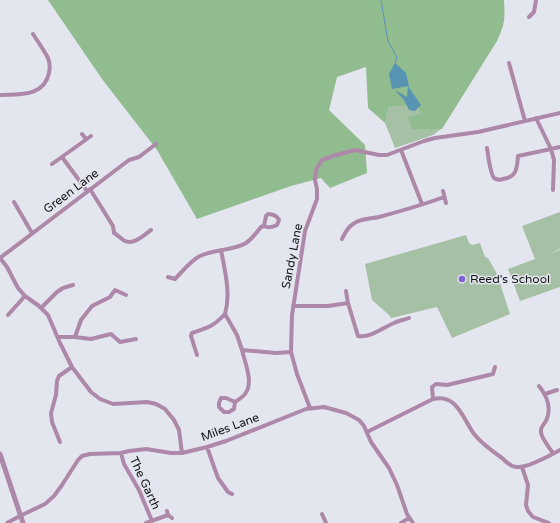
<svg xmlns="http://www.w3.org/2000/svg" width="560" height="523" font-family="'Varela Round',sans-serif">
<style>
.green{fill:#a5c0a4}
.forest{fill:#91bc90}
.water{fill:#5794b2}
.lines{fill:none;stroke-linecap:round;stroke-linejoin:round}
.stream{stroke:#5794b2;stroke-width:1}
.minor{stroke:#ad88a8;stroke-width:4}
.tertiary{stroke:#ad88a8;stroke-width:5}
.poi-dot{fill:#815fda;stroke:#e4e6ef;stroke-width:1.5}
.labels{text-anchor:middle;stroke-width:3;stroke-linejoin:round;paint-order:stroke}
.street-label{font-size:12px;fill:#131417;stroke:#e4e6ef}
.poi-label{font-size:12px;fill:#131417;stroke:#e4e6ef;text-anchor:start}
</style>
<rect width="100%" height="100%" fill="#e4e6ef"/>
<!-- green -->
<path class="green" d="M 417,105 L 420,114 L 412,129 L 441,129 L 433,135 L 395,148 L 385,123 L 389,107 Z
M 560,212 L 560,249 L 549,254 L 560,250 L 560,287 L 520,301 L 508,269 L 535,259 L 522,226 Z
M 466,235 L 469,243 L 472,245 L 480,243 L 485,257 L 488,258 L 497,274 L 510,314 L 452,338 L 437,307 L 391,318 L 389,315 L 372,300 L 365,264 Z"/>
<!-- forest -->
<path class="forest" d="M 48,0 L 504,0 C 505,19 505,24 497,41 L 442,129 L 412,129 L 408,117 L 420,114 L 417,105 L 389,107 L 385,123 L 368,108 L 366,67 L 337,77 L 329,110 L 365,145 L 367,173 L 330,188 L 321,178 L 291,186 L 197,219 L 157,150 L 102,79 Z"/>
<!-- water -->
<path class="water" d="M 395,63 L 406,73 L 409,86 L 408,86 L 421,105 L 415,111 L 409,110 L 404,100 L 395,90 L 407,97 L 408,86 L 392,89 L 389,74 Z"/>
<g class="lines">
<!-- stream -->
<path class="stream" d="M 381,0 L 388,41 L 397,58 L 395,63"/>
<!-- minor -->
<path class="minor" d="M 529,17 L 534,12 L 536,0
M 509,63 L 525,121
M 0,95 C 19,94 44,97 49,73 C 50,68 50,63 48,58 C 44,50 38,42 33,34
M 536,118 L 551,149 L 560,147
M 82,134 L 86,139
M 487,148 C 488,154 490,173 494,178 C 497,180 500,180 503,179 C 517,177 517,168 518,156 L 551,149 L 554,160 L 553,190
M 401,150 L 422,204
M 62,157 L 87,191
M 52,164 L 91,136
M 90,189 L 113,226 L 114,233 C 118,235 121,239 125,241 C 134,245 144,235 151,230
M 443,191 L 446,203
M 14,202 L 32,233
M 342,239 C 345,233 347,228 353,224 C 361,218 370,219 379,217 C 401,211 423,205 444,197
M 221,250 C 225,271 231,294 225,314 L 237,335 L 242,350 L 276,353 L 291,352
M 0,258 L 7,267 L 18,288 L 25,296 L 39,306 L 48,315 L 60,343 L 72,367 L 91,392 L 100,399 L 113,404 L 147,402 L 156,404 L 165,409 L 174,420 L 179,430 L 182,453
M 0,258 L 129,160 L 139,157 L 156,144
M 168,277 L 175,279 C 183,271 190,261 200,256 C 214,249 233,251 246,243 C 252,239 257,232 261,227 L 264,226 L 266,216 L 268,214 C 273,214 277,216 279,220 L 277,225 C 273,227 268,228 264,226
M 346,291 L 348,303 L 358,336 C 371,338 382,328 394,323 C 398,321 404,320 409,318
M 293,306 L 328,306 L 348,303
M 41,308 L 57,292 L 63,288 L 73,285
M 8,315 L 25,296
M 58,337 L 75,337 L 91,339 L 111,334 L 120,342 L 136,339
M 75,337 L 81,320 L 92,306 L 110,297 L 115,290 L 126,295
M 197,355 L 191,336 L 192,333 C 207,328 213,327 225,314
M 539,386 C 547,396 552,409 546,421 C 544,424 540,428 541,432 C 541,437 550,449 553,453
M 545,394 L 557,390
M 433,399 L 432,387 L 436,384 L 447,385 L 493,374 L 495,367
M 235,402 L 226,398 L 221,398 L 219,403 L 219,407 L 224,412 L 229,412 L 234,409 L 235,402 C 238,400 243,397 245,394 C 254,383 245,363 242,350
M 310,408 L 297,374 L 291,352 L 292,315 L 305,231 L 317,199 L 317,189 L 315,180 L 316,170 L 322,160 L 336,155 L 355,150 L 379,155 L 387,155 L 424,141 L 435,138 L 478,132 L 560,113
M 367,432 L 433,399 C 457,393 463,419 474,434 C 481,443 492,451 502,458 C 506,462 511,467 517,467 C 527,468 551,455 560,450
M 60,442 L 52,422 L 51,413 L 56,395 L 57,381 L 59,376 L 72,367
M 207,447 L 218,478 L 228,492 L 232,494
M 121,453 L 124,464 L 139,490 L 152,521
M 522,467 L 528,485 L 526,505 L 528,511 L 533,517 L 549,523
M 167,511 L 168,515 L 172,518
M 322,514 L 326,523
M 7,523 L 20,516 L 45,504 L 54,496 L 62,485 L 78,460 L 82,456 L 90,454 L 121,453 L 129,451 L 146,449 L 171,453 L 182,453 L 207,447 L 226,441 L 306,409 L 324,407 L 346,413 L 359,420 L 364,426 L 371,442 L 389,468 L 397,485 L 407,514 L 413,523
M 146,523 L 168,515
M 401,523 L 409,518"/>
<!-- tertiary -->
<path class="tertiary" d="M 0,454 L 23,523"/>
</g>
<!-- markers -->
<circle class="poi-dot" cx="462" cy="279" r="4"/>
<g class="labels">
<!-- street labels -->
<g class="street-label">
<text transform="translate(71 191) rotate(-37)" y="4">Green Lane</text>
<text transform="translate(292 256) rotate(-79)" y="4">Sandy Lane</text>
<text transform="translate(230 427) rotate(-20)" y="4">Miles Lane</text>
<text transform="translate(145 483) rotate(65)" y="4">The Garth</text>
</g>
<!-- poi labels -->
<g class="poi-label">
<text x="470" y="283">Reed's School</text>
</g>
</g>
</svg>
